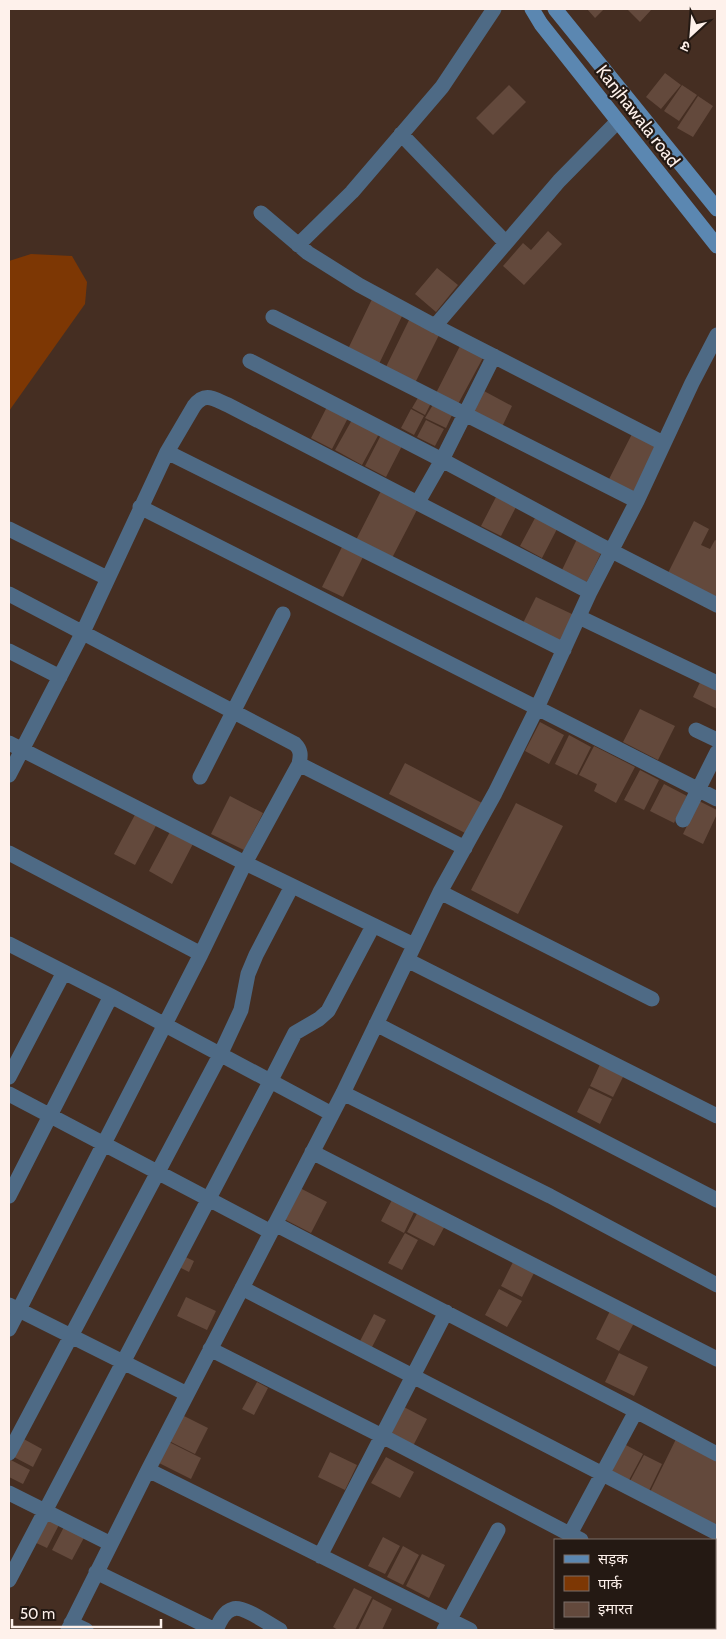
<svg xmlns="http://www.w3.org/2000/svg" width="726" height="1639" font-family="Cabin,'Noto Sans Devanagari',sans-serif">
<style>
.green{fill:#7d3704}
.building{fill:#63493c}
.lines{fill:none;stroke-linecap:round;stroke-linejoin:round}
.street{stroke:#4e6a85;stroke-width:15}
.secondary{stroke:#5b87b1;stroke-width:15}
.labels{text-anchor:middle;stroke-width:4.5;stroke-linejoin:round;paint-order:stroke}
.street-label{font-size:18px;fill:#fef1eb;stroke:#241913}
</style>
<rect width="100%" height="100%" fill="#452e22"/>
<!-- green -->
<path class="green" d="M 31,254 L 72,256 L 87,282 L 85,304 L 9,411 L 9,261 Z"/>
<!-- building -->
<path class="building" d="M 587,9 L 604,9 L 595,18 Z
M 627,9 L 652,9 L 640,22 Z
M 665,73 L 681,85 L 661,109 L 646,97 Z
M 509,85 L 526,102 L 493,135 L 476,118 Z
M 682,85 L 697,95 L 679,121 L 664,111 Z
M 698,96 L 713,106 L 693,137 L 677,128 Z
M 548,231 L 562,244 L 524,285 L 503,266 L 523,243 L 531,250 Z
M 437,268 L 458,285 L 436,312 L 415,294 Z
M 373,297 L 404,312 L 379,364 L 348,349 Z
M 411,316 L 441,331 L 415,383 L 385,369 Z
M 462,342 L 485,354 L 457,406 L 435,395 Z
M 484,391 L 512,406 L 501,429 L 472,414 Z
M 419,396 L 431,403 L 425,415 L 412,408 Z
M 329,403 L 350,414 L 332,449 L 311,438 Z
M 434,403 L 453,413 L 446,428 L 425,418 Z
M 411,409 L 424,416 L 414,435 L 401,428 Z
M 353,418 L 380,432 L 362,465 L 335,450 Z
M 426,420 L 444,429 L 435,446 L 417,437 Z
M 633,432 L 658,444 L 631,497 L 606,485 Z
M 382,433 L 403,444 L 386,477 L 365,466 Z
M 383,487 L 419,506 L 392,558 L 356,540 Z
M 496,497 L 516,507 L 501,536 L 481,526 Z
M 535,518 L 557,529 L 542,558 L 520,546 Z
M 694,521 L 709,529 L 701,545 L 710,549 L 715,540 L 717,541 L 717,600 L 667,575 Z
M 577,539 L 602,551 L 587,582 L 562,570 Z
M 343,545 L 364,555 L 343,597 L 322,587 Z
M 536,597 L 574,615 L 561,642 L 523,623 Z
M 703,676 L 717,684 L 717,709 L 693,697 Z
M 640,709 L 675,726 L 658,760 L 623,742 Z
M 540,722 L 564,735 L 549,764 L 525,751 Z
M 569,735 L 591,747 L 577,775 L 555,764 Z
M 594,746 L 635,767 L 616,803 L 594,791 L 597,784 L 579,775 Z
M 405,763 L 482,803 L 467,834 L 389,794 Z
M 640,770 L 659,780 L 644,810 L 624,800 Z
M 664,784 L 687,796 L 674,823 L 650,811 Z
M 230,796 L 263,813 L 244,850 L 211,834 Z
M 699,801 L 717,810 L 717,814 L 703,844 L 683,834 Z
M 516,803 L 563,826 L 518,914 L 471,890 Z
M 137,811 L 158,822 L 135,865 L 114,854 Z
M 172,828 L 195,840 L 172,884 L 149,871 Z
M 602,1060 L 626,1071 L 613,1097 L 590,1086 Z
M 589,1088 L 612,1099 L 600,1124 L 577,1112 Z
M 298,1187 L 327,1202 L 311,1233 L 282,1218 Z
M 394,1196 L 416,1208 L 404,1233 L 381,1221 Z
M 420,1208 L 447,1222 L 434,1246 L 407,1232 Z
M 405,1233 L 418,1240 L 402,1270 L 388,1263 Z
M 181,1255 L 194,1261 L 189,1272 L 177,1266 Z
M 515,1258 L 536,1269 L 522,1297 L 501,1286 Z
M 499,1289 L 522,1301 L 507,1327 L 485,1315 Z
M 186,1297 L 216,1311 L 207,1330 L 177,1316 Z
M 610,1311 L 634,1323 L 619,1351 L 596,1339 Z
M 374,1314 L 386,1320 L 371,1349 L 359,1343 Z
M 619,1353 L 648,1367 L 634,1396 L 605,1382 Z
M 257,1382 L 268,1388 L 254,1415 L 242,1409 Z
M 402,1406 L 427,1419 L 413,1446 L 388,1433 Z
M 180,1414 L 208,1428 L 195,1454 L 167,1440 Z
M 678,1435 L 717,1457 L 717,1527 L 650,1492 Z
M 20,1437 L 42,1449 L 33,1467 L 10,1455 Z
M 167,1441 L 201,1458 L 191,1479 L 157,1462 Z
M 624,1444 L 643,1454 L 628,1482 L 609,1473 Z
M 330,1452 L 357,1465 L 345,1490 L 318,1477 Z
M 644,1455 L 662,1464 L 648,1493 L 629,1483 Z
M 386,1457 L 414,1472 L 400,1498 L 371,1483 Z
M 9,1459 L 30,1470 L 23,1484 L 9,1477 Z
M 47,1513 L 61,1521 L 47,1548 L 32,1541 Z
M 66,1523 L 86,1534 L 72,1560 L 52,1550 Z
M 383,1537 L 400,1546 L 385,1574 L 368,1566 Z
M 403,1546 L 419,1555 L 403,1585 L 387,1577 Z
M 422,1554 L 445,1565 L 429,1598 L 406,1586 Z
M 354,1588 L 372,1597 L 355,1630 L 338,1630 L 333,1627 Z
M 373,1599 L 392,1609 L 382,1630 L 358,1630 Z"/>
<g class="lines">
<!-- street -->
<path class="street" d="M 401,134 L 506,243
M 261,213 L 308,253 L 359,285 L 435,326 L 663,443
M 298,245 L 352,192 L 442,87 L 494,9
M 273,317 L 637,501
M 435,326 L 559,181 L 618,121
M 250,361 L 442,460 L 600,545 L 717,605
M 167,452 L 564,650
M 418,502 L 442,460 L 494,356
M 140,507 L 717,799
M 9,529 L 107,578
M 9,594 L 295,744 C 301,750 301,755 299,764 L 245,863 L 201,954 L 9,1329
M 579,617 L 717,683
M 9,651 L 60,677
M 696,730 L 717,740
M 9,743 L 237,859 L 414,945
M 299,764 L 465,848
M 9,775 L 83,632 L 167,452 L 194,406 C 205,391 214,399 228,405 L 590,592
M 200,777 L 283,614
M 683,820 L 717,752
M 9,853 L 201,954
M 440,892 L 652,999
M 9,944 L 111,996 L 332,1114
M 407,960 L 717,1116
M 376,1024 L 717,1200
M 9,1077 L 64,972
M 343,1093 L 550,1196 L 717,1285
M 9,1094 L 271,1232
M 312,1152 L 717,1359
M 9,1196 L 111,996
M 275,1224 L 636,1411 L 717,1454
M 242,1288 L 717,1533
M 9,1305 L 187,1394
M 210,1349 L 382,1436 L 581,1540
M 9,1453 L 220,1055 L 241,1010 L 248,974 L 256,955 L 292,886
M 148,1470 L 470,1630
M 9,1493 L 111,1544
M 570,1534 L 636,1411
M 320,1556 L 446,1312
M 96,1572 L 215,1630
M 9,1580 L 270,1082 L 295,1033 L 319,1019 L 328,1011 L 373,926
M 71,1623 L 86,1630
M 68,1630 L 148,1470 L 343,1093 L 440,892 L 495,793 L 537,708 L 590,592 L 637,501 L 692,383 L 717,335
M 216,1630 C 219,1623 224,1611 233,1609 C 243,1605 270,1625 280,1630
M 444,1630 L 498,1530"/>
<!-- secondary -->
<path class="secondary" d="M 532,9 L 541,24 L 717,246
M 555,9 L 717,209
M 715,1563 L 717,1560
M 671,1630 L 673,1628"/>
</g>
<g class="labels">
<!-- street labels -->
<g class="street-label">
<text transform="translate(638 116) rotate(52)" y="6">Kanjhawala road</text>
</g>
</g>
<!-- border -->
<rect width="726" height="1639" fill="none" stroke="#fef1eb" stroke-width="20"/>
<!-- legend -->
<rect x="554" y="1539" width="162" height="90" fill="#241913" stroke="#7b6f69"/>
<rect x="564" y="1555" width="25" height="8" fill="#5b87b1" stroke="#7b6f69"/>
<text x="598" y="1564" font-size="15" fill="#fef1eb">सड़क</text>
<rect x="564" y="1576" width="25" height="15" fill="#7d3704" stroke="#7b6f69"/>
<text x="598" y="1589" font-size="15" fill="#fef1eb">पार्क</text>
<rect x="564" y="1602" width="25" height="15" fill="#63493c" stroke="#7b6f69"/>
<text x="598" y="1614" font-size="15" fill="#fef1eb">इमारत</text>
<!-- north arrow -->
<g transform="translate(691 35) rotate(206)" stroke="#241913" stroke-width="4" paint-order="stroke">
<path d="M0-4L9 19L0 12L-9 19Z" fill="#fef1eb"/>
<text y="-8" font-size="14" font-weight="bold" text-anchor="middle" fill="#fef1eb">उ</text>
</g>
<!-- scale -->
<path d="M12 1619v8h149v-8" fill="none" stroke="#fef1eb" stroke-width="2.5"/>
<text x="20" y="1619" font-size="15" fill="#fef1eb" stroke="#241913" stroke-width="4" paint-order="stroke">50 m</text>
</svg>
